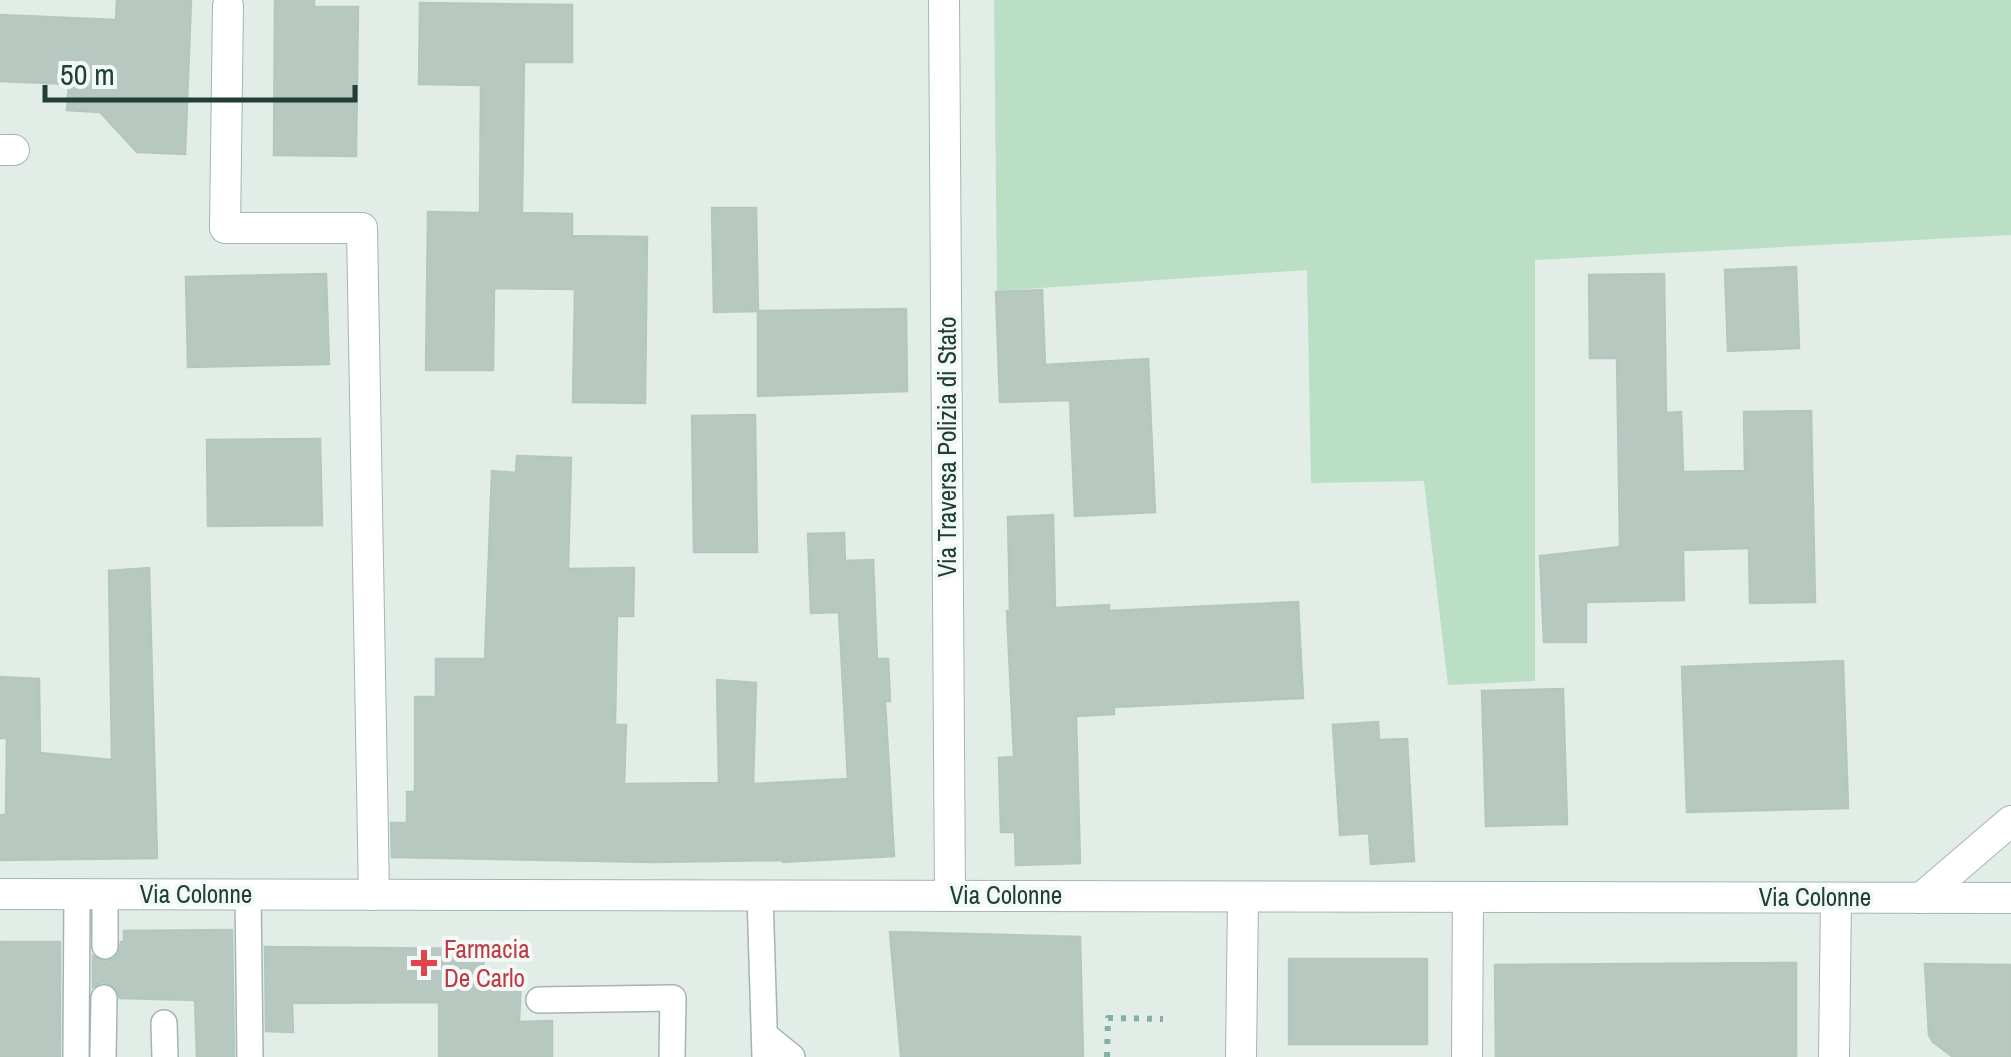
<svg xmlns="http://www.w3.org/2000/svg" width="2011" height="1057" font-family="'Archivo Narrow',sans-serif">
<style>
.green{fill:#badfc4}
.building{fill:#b7c8c1;stroke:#b4c7bf;stroke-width:2.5}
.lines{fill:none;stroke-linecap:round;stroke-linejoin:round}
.lane-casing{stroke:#a4b5af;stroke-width:28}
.street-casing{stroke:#a4b5af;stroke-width:32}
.secondary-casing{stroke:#a0b9b0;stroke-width:32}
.path{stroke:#81b2a2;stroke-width:6;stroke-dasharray:5 8;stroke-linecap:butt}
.lane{stroke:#fff;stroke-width:25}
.street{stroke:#fff;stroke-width:30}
.secondary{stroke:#fff;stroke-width:30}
.health-dot{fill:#e0444e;stroke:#f3f9f6;stroke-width:4}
.labels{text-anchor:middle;stroke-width:8;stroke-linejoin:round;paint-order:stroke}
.street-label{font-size:25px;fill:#213f37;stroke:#f3f9f6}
.health-label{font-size:25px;fill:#be3a42;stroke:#f3f9f6;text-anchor:start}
</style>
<rect width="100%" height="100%" fill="#e2ede8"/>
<!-- green -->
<path class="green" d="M 994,0 L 2011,0 L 2011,235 L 1535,260 L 1535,681 L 1448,685 L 1424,481 L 1311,483 L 1307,270 L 997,291 Z"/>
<!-- building -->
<path class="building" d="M 117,0 L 191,0 L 185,154 L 137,152 L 100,112 L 67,110 L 69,84 L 0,81 L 0,15 L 116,20 Z
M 275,0 L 314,0 L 314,7 L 358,7 L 356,156 L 274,155 Z
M 420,3 L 572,5 L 572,62 L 524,62 L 522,213 L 572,214 L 572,236 L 647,237 L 645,403 L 573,402 L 575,289 L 494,288 L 493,370 L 426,370 L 428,212 L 480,213 L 481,85 L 419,84 Z
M 712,208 L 756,208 L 758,311 L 714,312 Z
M 1796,267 L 1799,348 L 1728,351 L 1725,270 Z
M 326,274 L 329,364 L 188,367 L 186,277 Z
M 1664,274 L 1666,413 L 1681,412 L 1683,472 L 1745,471 L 1744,412 L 1811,411 L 1815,602 L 1750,603 L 1749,548 L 1683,550 L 1684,600 L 1586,602 L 1586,642 L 1544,642 L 1540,556 L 1620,547 L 1617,358 L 1590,358 L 1589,275 Z
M 1042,290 L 1045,365 L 1148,359 L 1155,512 L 1075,516 L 1070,400 L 1000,402 L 996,292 Z
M 906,309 L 907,391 L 758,396 L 758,311 Z
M 755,415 L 757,552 L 694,552 L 692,416 Z
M 320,439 L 322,525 L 208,526 L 207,440 Z
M 517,456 L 571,458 L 568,569 L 634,568 L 633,616 L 617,616 L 615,725 L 626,725 L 624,784 L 719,783 L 717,680 L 756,683 L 753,784 L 848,779 L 839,612 L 811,613 L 808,534 L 844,533 L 845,561 L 873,560 L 877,659 L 888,659 L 890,701 L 885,701 L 894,856 L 783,862 L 783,860 L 654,862 L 392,857 L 391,823 L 407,823 L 407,792 L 415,792 L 415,697 L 436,697 L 436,659 L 485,659 L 492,471 L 516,473 Z
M 1053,515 L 1055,608 L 1109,605 L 1109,611 L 1298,602 L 1303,698 L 1114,707 L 1114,714 L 1076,716 L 1080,863 L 1016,865 L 1015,832 L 1001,832 L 999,758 L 1014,757 L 1007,611 L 1010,610 L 1008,517 Z
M 149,568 L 157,858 L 0,860 L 0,815 L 6,815 L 7,738 L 0,738 L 0,677 L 39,679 L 40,753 L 112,760 L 109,571 Z
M 1843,661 L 1848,808 L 1687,812 L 1682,667 Z
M 1563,689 L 1567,824 L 1486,826 L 1482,691 Z
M 1378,722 L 1379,740 L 1407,739 L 1414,861 L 1371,864 L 1369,833 L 1340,835 L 1333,725 Z
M 232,930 L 234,1057 L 197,1057 L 195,1000 L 120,998 L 111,984 L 103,982 L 93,987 L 93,956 L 104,962 L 114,959 L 119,953 L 121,942 L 124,942 L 124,931 Z
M 890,932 L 1080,937 L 1083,1057 L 901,1057 Z
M 0,942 L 60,942 L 60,1057 L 0,1057 Z
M 265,947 L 484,949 L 483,979 L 521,976 L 519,1022 L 552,1021 L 552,1057 L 439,1057 L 439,1002 L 292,1003 L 293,1032 L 266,1031 Z
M 1289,959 L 1427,959 L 1427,1044 L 1289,1044 Z
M 1796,963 L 1796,1057 L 1496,1057 L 1495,965 Z
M 1925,964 L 2011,965 L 2011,1057 L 1953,1057 L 1933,1042 L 1929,1035 Z"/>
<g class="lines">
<defs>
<path id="lane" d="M 105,894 L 105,946
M 248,894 L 250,1057
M 760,895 L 765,1057
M 539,1000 L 673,998 L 672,1057
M 164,1023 L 165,1057
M 765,1035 L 792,1057
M 76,1057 L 77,894
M 103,1057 L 104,998"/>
<path id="street" d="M 228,6 L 225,228 L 362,228 L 374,895
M 0,150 L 14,150
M 1921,898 L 2011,821
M 1241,1057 L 1243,897
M 1467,1057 L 1468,897
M 1834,1057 L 1836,898"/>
<path id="secondary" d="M 944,0 L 950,895
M 0,894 L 2011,898"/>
</defs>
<!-- lane casing -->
<use href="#lane" class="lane-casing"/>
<!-- street casing -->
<use href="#street" class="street-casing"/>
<!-- secondary casing -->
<use href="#secondary" class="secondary-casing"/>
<!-- path -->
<path class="path" d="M 1107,1057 L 1108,1018 L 1163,1019"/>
<!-- lane -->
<use href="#lane" class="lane"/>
<!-- street -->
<use href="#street" class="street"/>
<!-- secondary -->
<use href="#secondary" class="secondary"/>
</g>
<!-- markers -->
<path class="health-dot" d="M419 948h10v10h10v10h-10v10h-10v-10h-10v-10h10z"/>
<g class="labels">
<!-- street labels -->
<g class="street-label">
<text transform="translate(947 447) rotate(-90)" y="9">Via Traversa Polizia di Stato</text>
<text x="196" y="903">Via Colonne</text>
<text x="1006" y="904">Via Colonne</text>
<text x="1815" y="906">Via Colonne</text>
</g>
<!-- health labels -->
<g class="health-label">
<text x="444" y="958">Farmacia<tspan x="444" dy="29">De Carlo</tspan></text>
</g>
</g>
<!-- scale -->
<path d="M45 85v15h310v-15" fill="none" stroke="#213f37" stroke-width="5"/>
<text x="60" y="85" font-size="30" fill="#213f37" stroke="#f3f9f6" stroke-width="8" paint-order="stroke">50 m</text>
</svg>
